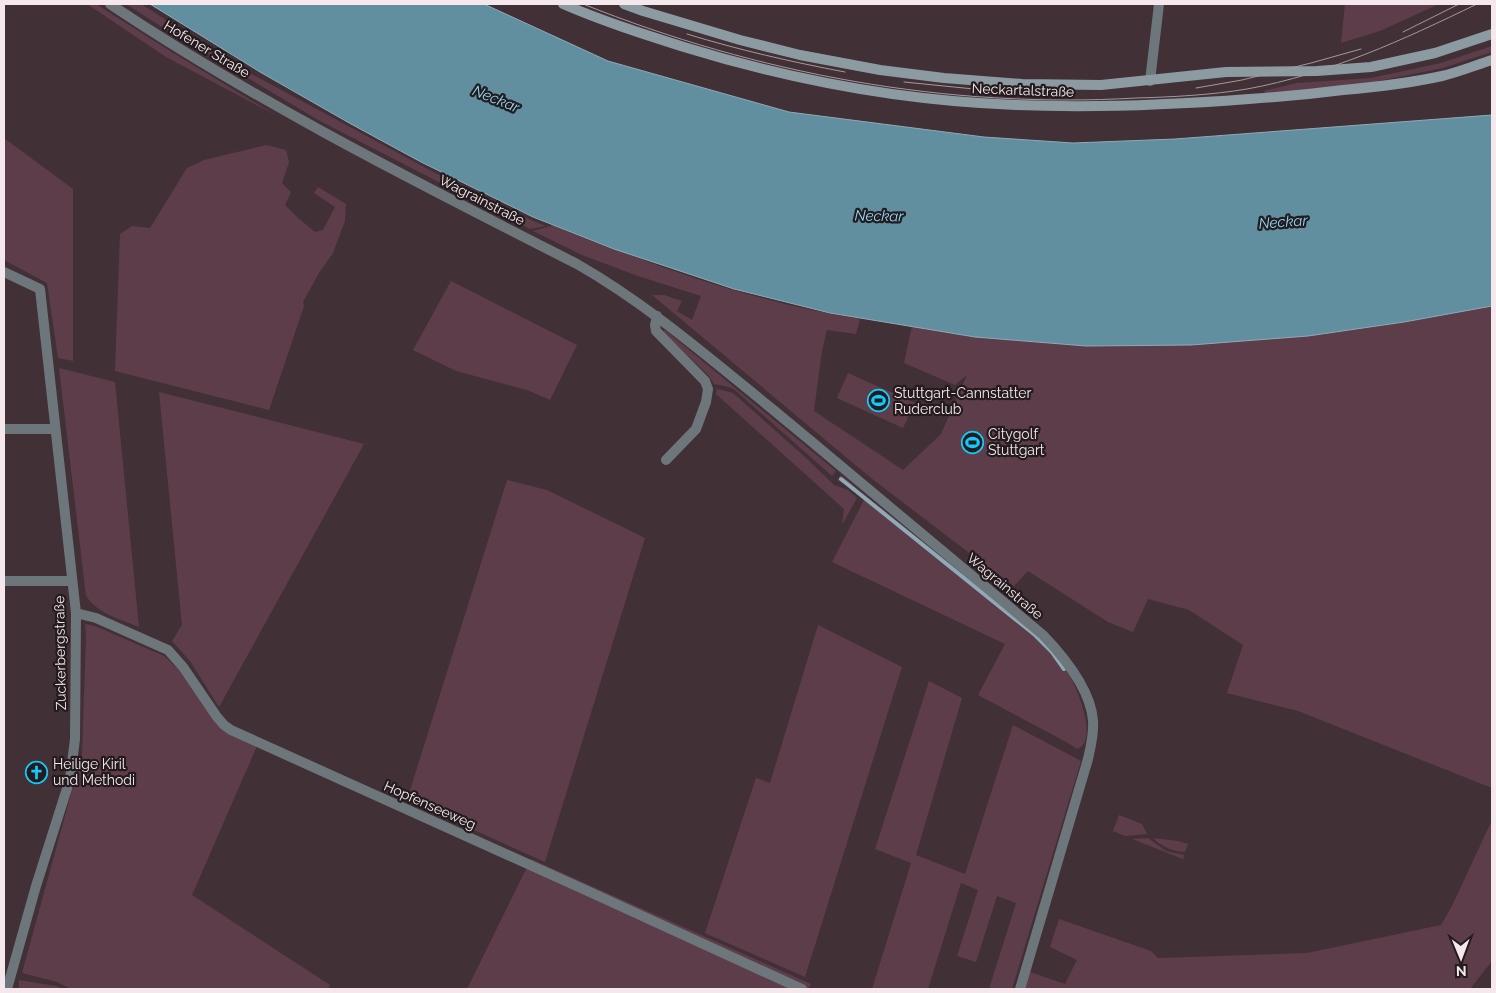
<svg xmlns="http://www.w3.org/2000/svg" width="1496" height="993" font-family="Raleway,sans-serif">
<style>
.green{fill:#5e3d4b}
.water{fill:#628fa0;stroke:#8eaab7}
.lines{fill:none;stroke-linecap:round;stroke-linejoin:round}
.stream{stroke:#8eaab7;stroke-width:4}
.street{stroke:#6d777b;stroke-width:10}
.secondary{stroke:#8c9ba2;stroke-width:10}
.tram{stroke:#a6979d;stroke-width:1}
.labels{text-anchor:middle;stroke-width:4.5;stroke-linejoin:round;paint-order:stroke}
.street-label{font-size:14px;fill:#f5e8ed;stroke:#231b1e}
.poi-label{font-size:14px;fill:#f5e8ed;stroke:#231b1e;text-anchor:start}
.water-label{font-size:15px;font-style:italic;fill:#8cd9f6;stroke:#231b1e}
</style>
<rect width="100%" height="100%" fill="#423037"/>
<!-- green -->
<path class="green" d="M 87,4 L 96,4 L 170,51 L 277,116 L 166,57 Z
M 126,4 L 141,4 L 246,71 L 437,174 L 531,220 L 546,226 L 530,229 L 320,121 L 159,25 Z
M 1345,4 L 1439,4 L 1380,31 L 1341,43 Z
M 1492,46 L 1492,52 L 1443,68 L 1373,82 L 1266,95 L 1264,91 L 1297,83 L 1371,78 L 1441,63 Z
M 4,138 L 73,189 L 73,361 L 58,358 L 47,283 L 4,260 Z
M 266,145 L 286,150 L 289,162 L 282,183 L 291,192 L 285,205 L 297,217 L 315,232 L 323,230 L 335,207 L 314,193 L 318,187 L 346,204 L 345,221 L 333,253 L 319,273 L 303,302 L 304,306 L 269,410 L 115,371 L 120,234 L 132,226 L 150,228 L 187,168 L 204,160 Z
M 554,225 C 576,236 601,244 625,253 C 700,282 779,306 860,319 L 856,334 L 827,330 L 822,351 L 814,411 L 903,470 L 941,434 L 967,375 L 955,385 L 904,363 L 912,326 L 975,337 L 1492,299 L 1492,788 L 1298,711 L 1227,693 L 1243,645 L 1189,610 L 1148,599 L 1133,632 L 1108,622 L 1028,571 L 1014,586 L 964,549 L 871,478 L 652,295 L 664,295 L 682,301 L 677,311 L 692,320 L 701,296 L 638,276 L 582,255 L 533,231 Z
M 451,281 L 577,345 L 550,400 L 527,390 L 456,371 L 413,350 Z
M 665,330 L 836,471 L 832,476 L 735,390 L 729,387 L 714,384 L 709,376 L 664,333 L 663,331 Z
M 59,368 L 115,382 L 139,627 C 120,619 98,614 86,596 Z
M 848,373 L 915,403 L 903,428 L 837,398 Z
M 717,389 L 733,393 L 806,458 L 834,485 L 848,490 L 857,498 L 842,525 L 844,509 L 716,394 Z
M 159,392 L 364,444 L 219,707 L 190,661 L 172,641 L 182,625 Z
M 841,475 L 1036,634 C 1043,641 1052,648 1058,656 C 1071,673 1093,721 1085,741 C 1084,745 1081,747 1077,749 L 1068,743 L 978,695 L 1005,644 L 832,562 L 864,500 L 849,487 L 837,480 Z
M 507,480 L 547,490 L 645,538 L 545,862 L 407,800 Z
M 85,624 L 95,626 L 164,656 L 178,669 L 214,721 L 257,746 L 192,895 L 330,985 L 328,989 L 71,989 L 57,982 L 22,973 L 82,754 L 86,636 Z
M 818,625 L 902,667 L 805,977 L 705,933 L 756,778 L 770,783 Z
M 929,681 L 962,698 L 916,855 L 965,874 L 1013,725 L 1081,761 L 1012,989 L 989,989 L 1016,903 L 997,896 L 976,962 L 957,956 L 978,890 L 961,883 L 928,989 L 872,989 L 911,863 L 875,849 Z
M 1119,815 L 1142,824 L 1147,834 L 1125,836 L 1113,831 Z
M 1492,820 L 1492,961 L 1470,989 L 1025,989 L 1030,972 L 1065,984 L 1077,960 L 1050,947 L 1059,919 L 1151,951 L 1158,958 L 1307,953 L 1441,925 L 1452,906 Z
M 1148,838 L 1166,851 L 1184,855 L 1183,859 L 1132,839 Z
M 1153,838 L 1178,841 L 1188,844 L 1185,852 C 1172,851 1162,847 1153,838 Z
M 531,859 L 811,984 L 808,989 L 467,989 Z
M 19,980 L 56,986 L 63,989 L 19,989 Z"/>
<!-- water -->
<path class="water" d="M 150,4 L 484,4 L 608,61 L 789,112 L 984,137 L 1073,143 L 1175,139 L 1492,115 L 1492,306 L 1404,322 L 1308,336 L 1191,345 L 1086,346 L 975,337 L 830,313 L 734,289 L 614,249 L 533,217 L 421,162 L 351,124 L 260,72 Z"/>
<g class="lines">
<!-- stream -->
<path class="stream" d="M 841,479 L 1035,635 L 1052,652 L 1064,669"/>
<!-- street -->
<path class="street" d="M 110,4 C 258,103 418,183 577,264 C 647,304 708,357 771,408 C 862,483 952,559 1043,635 C 1064,657 1091,690 1093,721 C 1094,734 1091,746 1088,759 L 1020,989
M 1150,81 L 1159,4
M 4,272 L 40,289 L 76,613 L 75,739 L 70,779 L 36,886 L 7,989
M 657,316 L 655,325 L 656,331 L 705,381 L 708,389 L 706,402 L 696,429 L 666,460
M 4,429 L 54,429
M 4,581 L 72,581
M 76,613 L 96,618 L 168,650 L 183,667 L 217,717 L 224,725 L 231,730 L 592,893 L 802,989"/>
<!-- secondary -->
<path class="secondary" d="M 563,4 C 602,21 643,34 684,47 C 791,80 903,101 1016,105 C 1093,108 1171,105 1249,99 C 1280,97 1312,94 1343,90 C 1377,87 1410,83 1442,76 C 1459,72 1476,65 1492,60
M 624,4 L 643,11 L 740,40 L 800,55 L 880,70 L 944,78 L 1022,84 L 1101,85 L 1226,72 L 1317,71 L 1371,67 L 1435,53 L 1492,34"/>
<!-- tram -->
<path class="tram" d="M 583,4 C 758,74 947,109 1136,98 C 1173,97 1211,95 1247,89 C 1329,74 1403,40 1477,4
M 1403,32 L 1459,4
M 687,34 C 739,50 792,62 845,72
M 904,82 L 974,89
M 1196,88 L 1242,80 L 1311,63 L 1361,49"/>
</g>
<!-- icons -->
<defs>
<symbol id="stadium-ring" viewBox="-11 -11 22 22"><circle r="9.5" fill="#231b1e" stroke="#14cafb" stroke-width="1.5"/><path d="M0-5a6.5 5 0 1 0 0 10a6.5 5 0 1 0 0-10ZM-3.5-1.8h7v3.6h-7Z" fill="#14cafb"/></symbol>
<symbol id="church-ring" viewBox="-11 -11 22 22"><circle r="9.5" fill="#231b1e" stroke="#14cafb" stroke-width="1.5"/><path d="M-1.2-6h2.4v3.5h3.3v2.4h-3.3V6h-2.4V-.1h-3.3v-2.4h3.3Z" fill="#14cafb"/></symbol>
</defs>
<g fill-rule="evenodd">
<use href="#stadium-ring" x="866" y="388" width="25" height="25"/>
<use href="#stadium-ring" x="960" y="430" width="25" height="25"/>
<use href="#church-ring" x="24" y="760" width="25" height="25"/>
</g>
<g class="labels">
<!-- street labels -->
<g class="street-label">
<text transform="translate(207 49) rotate(31)" y="5">Hofener Straße</text>
<text transform="translate(1023 90) rotate(2)" y="5">Neckartalstraße</text>
<text transform="translate(482 200) rotate(27)" y="5">Wagrainstraße</text>
<text transform="translate(1005 586) rotate(40)" y="5">Wagrainstraße</text>
<text transform="translate(60 653) rotate(-91)" y="5">Zuckerbergstraße</text>
<text transform="translate(430 805) rotate(24)" y="5">Hopfenseeweg</text>
</g>
<!-- poi labels -->
<g class="poi-label">
<text x="894" y="398">Stuttgart-Cannstatter<tspan x="894" dy="16">Ruderclub</tspan></text>
<text x="988" y="439">Citygolf<tspan x="988" dy="16">Stuttgart</tspan></text>
<text x="53" y="769">Heilige Kiril<tspan x="53" dy="16">und Methodi</tspan></text>
</g>
<!-- water labels -->
<g class="water-label">
<text transform="translate(496 99) rotate(22)" y="5">Neckar</text>
<text transform="translate(879 216) rotate(1)" y="5">Neckar</text>
<text transform="translate(1283 222) rotate(-4)" y="5">Neckar</text>
</g>
</g>
<!-- border -->
<rect width="1496" height="993" fill="none" stroke="#f5e8ed" stroke-width="10"/>
<!-- north arrow -->
<g transform="translate(1461 958) rotate(179)" stroke="#231b1e" stroke-width="4" paint-order="stroke">
<path d="M0-4L9 19L0 12L-9 19Z" fill="#f5e8ed"/>
<text y="-8" font-size="14" font-weight="bold" text-anchor="middle" fill="#f5e8ed">N</text>
</g>
</svg>
